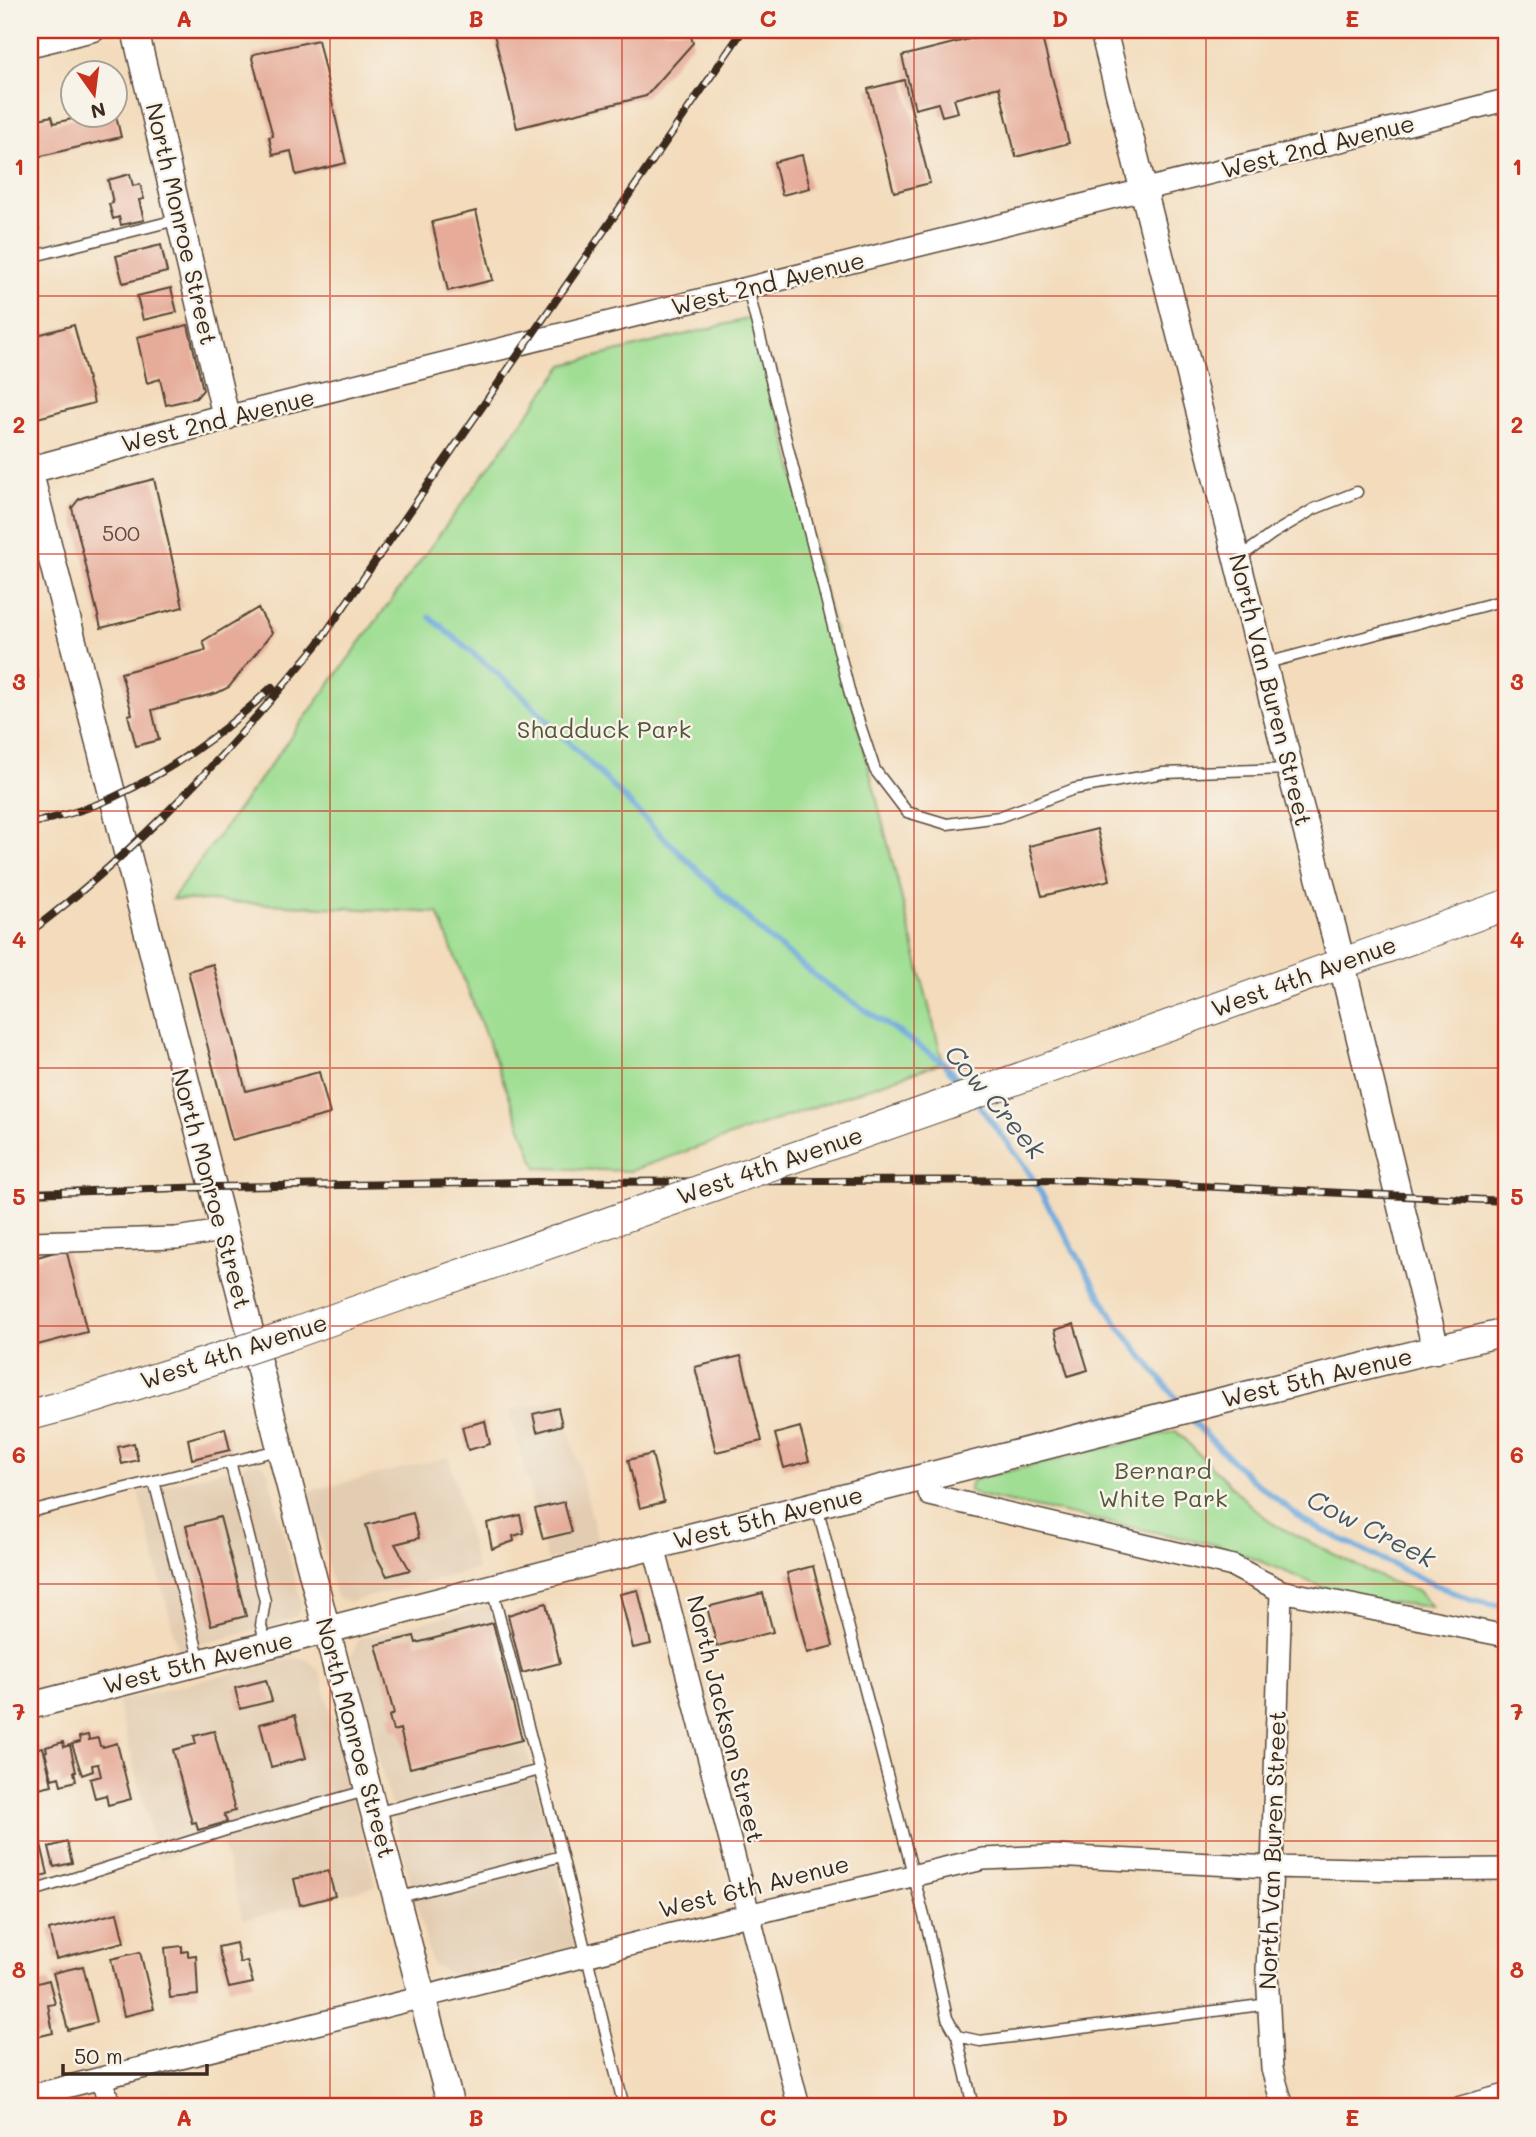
<svg xmlns="http://www.w3.org/2000/svg" width="1536" height="2137" font-family="Mali,sans-serif">
<style>
.built{fill:#e3cdb2}
.green{fill:#9fde93;stroke:#6d8458;stroke-width:2}
.lines{fill:none;stroke-linecap:round;stroke-linejoin:round}
.stream{stroke:#6aa8dc;stroke-width:6}
.building{fill:#e6ab99}
.service-casing{stroke:#574536;stroke-width:13}
.minor-casing{stroke:#574536;stroke-width:24}
.tertiary-casing{stroke:#574536;stroke-width:29}
.secondary-casing{stroke:#574536;stroke-width:32}
.service{stroke:#fff;stroke-width:10}
.minor{stroke:#fff;stroke-width:21}
.tertiary{stroke:#fff;stroke-width:26}
.secondary{stroke:#fff;stroke-width:30}
.rail-casing{stroke:#3b2a1e;stroke-width:8}
.rail{stroke:#f7f3e8;stroke-width:5;stroke-dasharray:16;stroke-linecap:butt}
.secondary-bridge-casing{stroke:#574536;stroke-width:32;stroke-linecap:butt}
.secondary-bridge{stroke:#fff;stroke-width:30}
.grid{fill:none;stroke:#c8321e;stroke-width:2;stroke-opacity:0.55}
.labels{text-anchor:middle;stroke-width:5;stroke-linejoin:round;paint-order:stroke}
.number-label{font-size:21px;fill:#664a3d}
.street-label{font-size:24px;fill:#3b2a1e;stroke:#f7f3e8}
.park-label{font-size:24px;fill:#54573b;stroke:#f7f3e8}
.water-label{font-size:26px;font-style:italic;fill:#4b5660;stroke:#f7f3e8}
.neatline{fill:none;stroke:#c8321e;stroke-width:2.5}
.grid-label{font-size:23px;text-anchor:middle;font-weight:bold;fill:#c8321e}
</style>
<rect width="100%" height="100%" fill="#f7f3e8"/>
<filter id="ink" filterUnits="userSpaceOnUse"><feTurbulence type="fractalNoise" baseFrequency=".0143" numOctaves="2"/><feDisplacementMap in="SourceGraphic" scale="14" xChannelSelector="R" yChannelSelector="G"/><feConvolveMatrix kernelMatrix="1 2 1 2 8 2 1 2 1" color-interpolation-filters="sRGB"/></filter>
<filter id="wash" filterUnits="userSpaceOnUse"><feTurbulence type="fractalNoise" baseFrequency=".00686" numOctaves="4" result="noise"/><feDisplacementMap in="SourceGraphic" scale="28" xChannelSelector="R" yChannelSelector="G"/><feGaussianBlur stdDeviation="1.57" result="paint"/><feColorMatrix in="noise" values="0 0 0 0 0 0 0 0 0 0 0 0 0 0 0 0 0 1.4 0 .05"/><feComposite in="paint" operator="in"/></filter>
<g filter="url(#wash)">
<rect width="100%" height="100%" fill="#f3dbbb"/>
<!-- built -->
<path class="built" d="M 561,1398 L 600,1548 L 547,1561 L 510,1411 Z
M 449,1457 L 477,1569 L 349,1602 L 338,1598 L 334,1591 L 309,1491 Z
M 252,1463 L 261,1463 L 268,1471 L 302,1606 L 300,1610 L 295,1616 L 273,1626 L 178,1650 L 138,1492 Z
M 490,1605 L 577,1946 L 469,1974 L 450,1973 L 434,1966 L 431,1961 L 352,1656 L 357,1643 L 362,1638 Z
M 294,1657 L 308,1660 L 318,1669 L 321,1675 L 376,1886 L 243,1920 L 222,1842 L 158,1859 L 117,1702 Z"/>
<!-- green -->
<path class="green" d="M 755,317 L 943,1062 L 630,1171 L 537,1168 L 438,913 L 172,899 L 564,365 Z
M 1176,1431 L 1250,1505 L 1275,1525 L 1388,1581 L 1417,1590 L 1432,1607 L 1361,1599 L 1336,1593 L 1248,1556 L 1217,1545 L 981,1496 L 969,1491 L 972,1481 L 980,1478 Z"/>
<g class="lines">
<!-- stream -->
<path class="stream" d="M 430,617 L 518,691 L 660,834 L 767,937 L 823,982 L 943,1062 L 964,1088
M 976,1101 L 1027,1169 L 1115,1321 L 1181,1405
M 1190,1416 L 1201,1430 L 1251,1479 L 1306,1522 L 1424,1580 L 1469,1599 L 1506,1607"/>
</g>
<g id="blocks">
<!-- building -->
<path class="building" d="M 493,30 L 689,30 L 693,43 L 646,96 L 517,128 Z
M 1005,30 L 1040,30 L 1069,143 L 1016,157 L 999,87 L 954,99 L 958,112 L 942,116 L 938,103 L 915,109 L 902,56 Z
M 318,40 L 346,163 L 296,175 L 291,151 L 273,155 L 269,137 L 273,136 L 252,58 L 254,54 Z
M 904,80 L 930,183 L 894,192 L 868,89 Z
M 52,116 L 54,123 L 85,116 L 116,116 L 121,137 L 37,157 L 30,121 Z
M 802,155 L 810,188 L 782,195 L 774,162 Z
M 130,174 L 133,186 L 140,184 L 144,199 L 139,200 L 144,220 L 121,225 L 119,217 L 113,219 L 109,204 L 113,203 L 108,180 Z
M 30,206 L 33,206 L 39,231 L 30,233 Z
M 476,211 L 493,280 L 448,291 L 432,222 Z
M 161,245 L 167,272 L 123,283 L 116,256 Z
M 171,288 L 177,312 L 143,320 L 137,296 Z
M 74,325 L 94,403 L 30,420 L 30,337 Z
M 188,325 L 203,390 L 196,398 L 166,405 L 160,379 L 147,383 L 137,337 Z
M 154,479 L 183,607 L 101,628 L 72,508 L 79,499 L 84,497 Z
M 258,608 L 272,633 L 229,687 L 217,693 L 152,710 L 159,740 L 136,746 L 128,715 L 132,714 L 121,673 L 206,650 L 203,641 Z
M 30,641 L 38,677 L 30,679 Z
M 1097,829 L 1110,880 L 1042,896 L 1029,846 Z
M 213,964 L 246,1091 L 319,1072 L 330,1114 L 232,1140 L 188,971 Z
M 66,1249 L 87,1332 L 30,1347 L 30,1259 Z
M 1074,1324 L 1088,1370 L 1068,1376 L 1055,1330 Z
M 741,1356 L 762,1441 L 716,1452 L 695,1367 Z
M 558,1408 L 562,1425 L 537,1432 L 533,1414 Z
M 485,1421 L 490,1444 L 468,1450 L 462,1427 Z
M 800,1427 L 809,1461 L 784,1468 L 775,1434 Z
M 225,1428 L 230,1450 L 192,1459 L 188,1439 Z
M 134,1443 L 138,1460 L 122,1464 L 118,1447 Z
M 652,1454 L 664,1502 L 640,1508 L 628,1460 Z
M 564,1502 L 572,1532 L 543,1539 L 535,1509 Z
M 413,1513 L 419,1538 L 395,1544 L 410,1570 L 387,1576 L 373,1550 L 366,1525 Z
M 520,1515 L 524,1533 L 513,1536 L 514,1541 L 492,1549 L 487,1523 Z
M 220,1517 L 246,1616 L 211,1625 L 186,1526 Z
M 813,1566 L 833,1646 L 807,1653 L 787,1573 Z
M 638,1590 L 651,1644 L 633,1648 L 620,1594 Z
M 763,1593 L 773,1632 L 717,1646 L 707,1607 Z
M 546,1603 L 560,1663 L 522,1673 L 508,1615 Z
M 493,1623 L 522,1740 L 410,1768 L 400,1729 L 393,1731 L 389,1716 L 394,1714 L 376,1645 L 414,1636 L 416,1643 Z
M 266,1680 L 272,1701 L 240,1709 L 235,1688 Z
M 295,1715 L 306,1758 L 271,1767 L 260,1724 Z
M 214,1731 L 235,1811 L 224,1814 L 227,1822 L 198,1830 L 196,1822 L 192,1823 L 173,1750 L 196,1744 L 194,1736 Z
M 88,1735 L 89,1740 L 98,1738 L 100,1746 L 103,1747 L 117,1743 L 131,1799 L 108,1805 L 106,1795 L 95,1798 L 90,1779 L 101,1776 L 98,1764 L 92,1765 L 93,1771 L 82,1775 L 72,1744 L 80,1742 L 79,1737 Z
M 63,1742 L 64,1747 L 70,1745 L 76,1772 L 74,1772 L 76,1781 L 61,1785 L 59,1777 L 52,1779 L 45,1752 L 47,1751 L 46,1747 Z
M 43,1747 L 52,1785 L 30,1790 L 30,1750 Z
M 39,1836 L 48,1874 L 30,1879 L 30,1838 Z
M 67,1842 L 72,1863 L 54,1867 L 49,1847 Z
M 328,1871 L 335,1896 L 300,1905 L 294,1879 Z
M 117,1913 L 124,1942 L 56,1959 L 49,1930 Z
M 236,1943 L 240,1963 L 247,1961 L 253,1983 L 229,1988 L 218,1947 Z
M 182,1946 L 182,1952 L 188,1951 L 188,1956 L 196,1955 L 198,1995 L 170,1998 L 165,1948 Z
M 140,1952 L 154,2009 L 124,2016 L 111,1959 Z
M 83,1966 L 97,2022 L 68,2030 L 53,1973 Z
M 49,1980 L 55,2004 L 48,2005 L 53,2033 L 32,2038 L 30,2028 L 30,1981 L 33,1981 L 34,1984 Z"/>
</g>
</g>
<g filter="url(#ink)">
<use href="#blocks" fill-opacity="0" stroke="#574536" stroke-width="2"/>
<g class="lines">
<defs>
<path id="service" d="M 30,257 L 180,219
M 748,289 L 851,698 L 875,770 L 907,812 L 947,824 L 999,817 L 1074,789 L 1163,773 L 1290,769
M 1239,558 L 1272,534 L 1314,509 L 1357,492
M 1263,664 L 1501,601
M 230,1461 L 265,1601 L 261,1625 L 266,1646
M 154,1481 L 200,1661
M 817,1506 L 929,1935 L 947,2018 L 957,2036 L 980,2041 L 1269,2004
M 30,1512 L 278,1450
M 492,1589 L 562,1856 L 624,2107
M 375,1813 L 540,1770
M 30,1892 L 226,1830 L 369,1790
M 396,1898 L 562,1856
M 957,2036 L 973,2107"/>
<path id="minor" d="M 30,46 L 95,30
M 226,417 L 1506,100
M 30,1242 L 176,1238 L 222,1231
M 924,1479 L 930,1495 L 1233,1566 L 1281,1591 L 1506,1636
M 654,1547 L 799,2107
M 1281,1591 L 1272,1867 L 1267,1970 L 1272,2069 L 1283,2107
M 102,2079 L 110,2107
M 30,2096 L 748,1915 L 983,1859 L 1053,1856 L 1272,1867 L 1405,1870 L 1506,1869
M 1461,2107 L 1506,2095"/>
<path id="tertiary" d="M 1103,30 L 1290,769 L 1335,936 L 1436,1350
M 30,470 L 226,417 L 135,30
M 30,474 C 166,1019 309,1563 451,2107
M 30,1706 L 1225,1400 L 1506,1332"/>
<path id="secondary" d="M 1071,1060 L 1506,905
M 286,1336 L 345,1315
M 30,1415 L 94,1398 L 223,1357"/>
</defs>
<!-- service casing -->
<use href="#service" class="service-casing"/>
<!-- minor casing -->
<use href="#minor" class="minor-casing"/>
<!-- tertiary casing -->
<use href="#tertiary" class="tertiary-casing"/>
<!-- secondary casing -->
<use href="#secondary" class="secondary-casing"/>
<!-- service -->
<use href="#service" class="service"/>
<!-- minor -->
<use href="#minor" class="minor"/>
<!-- tertiary -->
<use href="#tertiary" class="tertiary"/>
<!-- secondary -->
<use href="#secondary" class="secondary"/>
<defs>
<path id="rail" d="M 30,824 C 57,817 87,810 112,798 C 171,771 225,732 272,687
M 30,932 C 141,848 230,751 318,644 L 743,30
M 30,1193 L 210,1187 L 537,1182 L 1077,1180 L 1506,1201"/>
</defs>
<!-- rail casing -->
<use href="#rail" class="rail-casing"/>
<!-- rail -->
<use href="#rail" class="rail"/>
<defs>
<path id="secondary-bridge" d="M 345,1315 L 1071,1060
M 223,1357 L 286,1336"/>
</defs>
<!-- secondary-bridge casing -->
<use href="#secondary-bridge" class="secondary-bridge-casing"/>
<!-- secondary-bridge -->
<use href="#secondary-bridge" class="secondary-bridge"/>
</g>
</g>
<!-- grid -->
<path class="grid" d="M 330,30 L 330,2107M 622,30 L 622,2107M 914,30 L 914,2107M 1206,30 L 1206,2107M 30,296 L 1506,296M 30,554 L 1506,554M 30,811 L 1506,811M 30,1068 L 1506,1068M 30,1326 L 1506,1326M 30,1584 L 1506,1584M 30,1841 L 1506,1841"/>
<g class="labels">
<!-- number labels -->
<g class="number-label">
<text x="121" y="541">500</text>
</g>
<!-- street labels -->
<g class="street-label">
<text transform="translate(1318 147) rotate(-14)" y="8">West 2nd Avenue</text>
<text transform="translate(181 224) rotate(77)" y="8">North Monroe Street</text>
<text transform="translate(768 284) rotate(-14)" y="8">West 2nd Avenue</text>
<text transform="translate(218 421) rotate(-14)" y="8">West 2nd Avenue</text>
<text transform="translate(1270 690) rotate(76)" y="8">North Van Buren Street</text>
<text transform="translate(1304 977) rotate(-20)" y="8">West 4th Avenue</text>
<text transform="translate(770 1166) rotate(-19)" y="8">West 4th Avenue</text>
<text transform="translate(211 1189) rotate(75)" y="8">North Monroe Street</text>
<text transform="translate(234 1352) rotate(-18)" y="8">West 4th Avenue</text>
<text transform="translate(1317 1378) rotate(-13)" y="8">West 5th Avenue</text>
<text transform="translate(768 1518) rotate(-14)" y="8">West 5th Avenue</text>
<text transform="translate(198 1663) rotate(-14)" y="8">West 5th Avenue</text>
<text transform="translate(725 1719) rotate(76)" y="8">North Jackson Street</text>
<text transform="translate(355 1738) rotate(75)" y="8">North Monroe Street</text>
<text transform="translate(1273 1850) rotate(-88)" y="8">North Van Buren Street</text>
<text transform="translate(754 1887) rotate(-14)" y="8">West 6th Avenue</text>
</g>
<!-- park labels -->
<g class="park-label">
<text x="604" y="738">Shadduck Park</text>
<text x="1163" y="1479">Bernard<tspan x="1163" dy="28">White Park</tspan></text>
</g>
<!-- water labels -->
<g class="water-label">
<text transform="translate(995 1102) rotate(50)" y="9">Cow Creek</text>
<text transform="translate(1371 1529) rotate(27)" y="9">Cow Creek</text>
</g>
</g>
<!-- margin -->
<rect width="1536" height="2137" fill="none" stroke="#f7f3e8" stroke-width="77"/>
<!-- north arrow -->
<g transform="translate(94 94) rotate(166)"><circle r="33" fill="#f7f3e8" stroke="#aca397" stroke-width="2"/>
<path d="M0-5L12 26L0 18L-12 26Z" fill="#c8321e"/>
<text y="-10" font-size="19" font-weight="bold" text-anchor="middle" fill="#3b2a1e">N</text>
</g>
<!-- scale -->
<path d="M63 2064v10h144v-10" fill="none" stroke="#3b2a1e" stroke-width="3.5"/>
<text x="74" y="2064" font-size="21" fill="#3b2a1e" stroke="#f7f3e8" stroke-width="5" paint-order="stroke">50 m</text>
<rect x="38" y="38" width="1460" height="2060" class="neatline"/>
<g class="grid-label">
<text x="184" y="27">A</text>
<text x="476" y="27">B</text>
<text x="768" y="27">C</text>
<text x="1060" y="27">D</text>
<text x="1352" y="27">E</text>
<text x="19" y="175">1</text>
<text x="1517" y="175">1</text>
<text x="19" y="433">2</text>
<text x="1517" y="433">2</text>
<text x="19" y="690">3</text>
<text x="1517" y="690">3</text>
<text x="19" y="948">4</text>
<text x="1517" y="948">4</text>
<text x="19" y="1205">5</text>
<text x="1517" y="1205">5</text>
<text x="19" y="1463">6</text>
<text x="1517" y="1463">6</text>
<text x="19" y="1720">7</text>
<text x="1517" y="1720">7</text>
<text x="19" y="1978">8</text>
<text x="1517" y="1978">8</text>
<text x="184" y="2126">A</text>
<text x="476" y="2126">B</text>
<text x="768" y="2126">C</text>
<text x="1060" y="2126">D</text>
<text x="1352" y="2126">E</text>
</g>
</svg>
